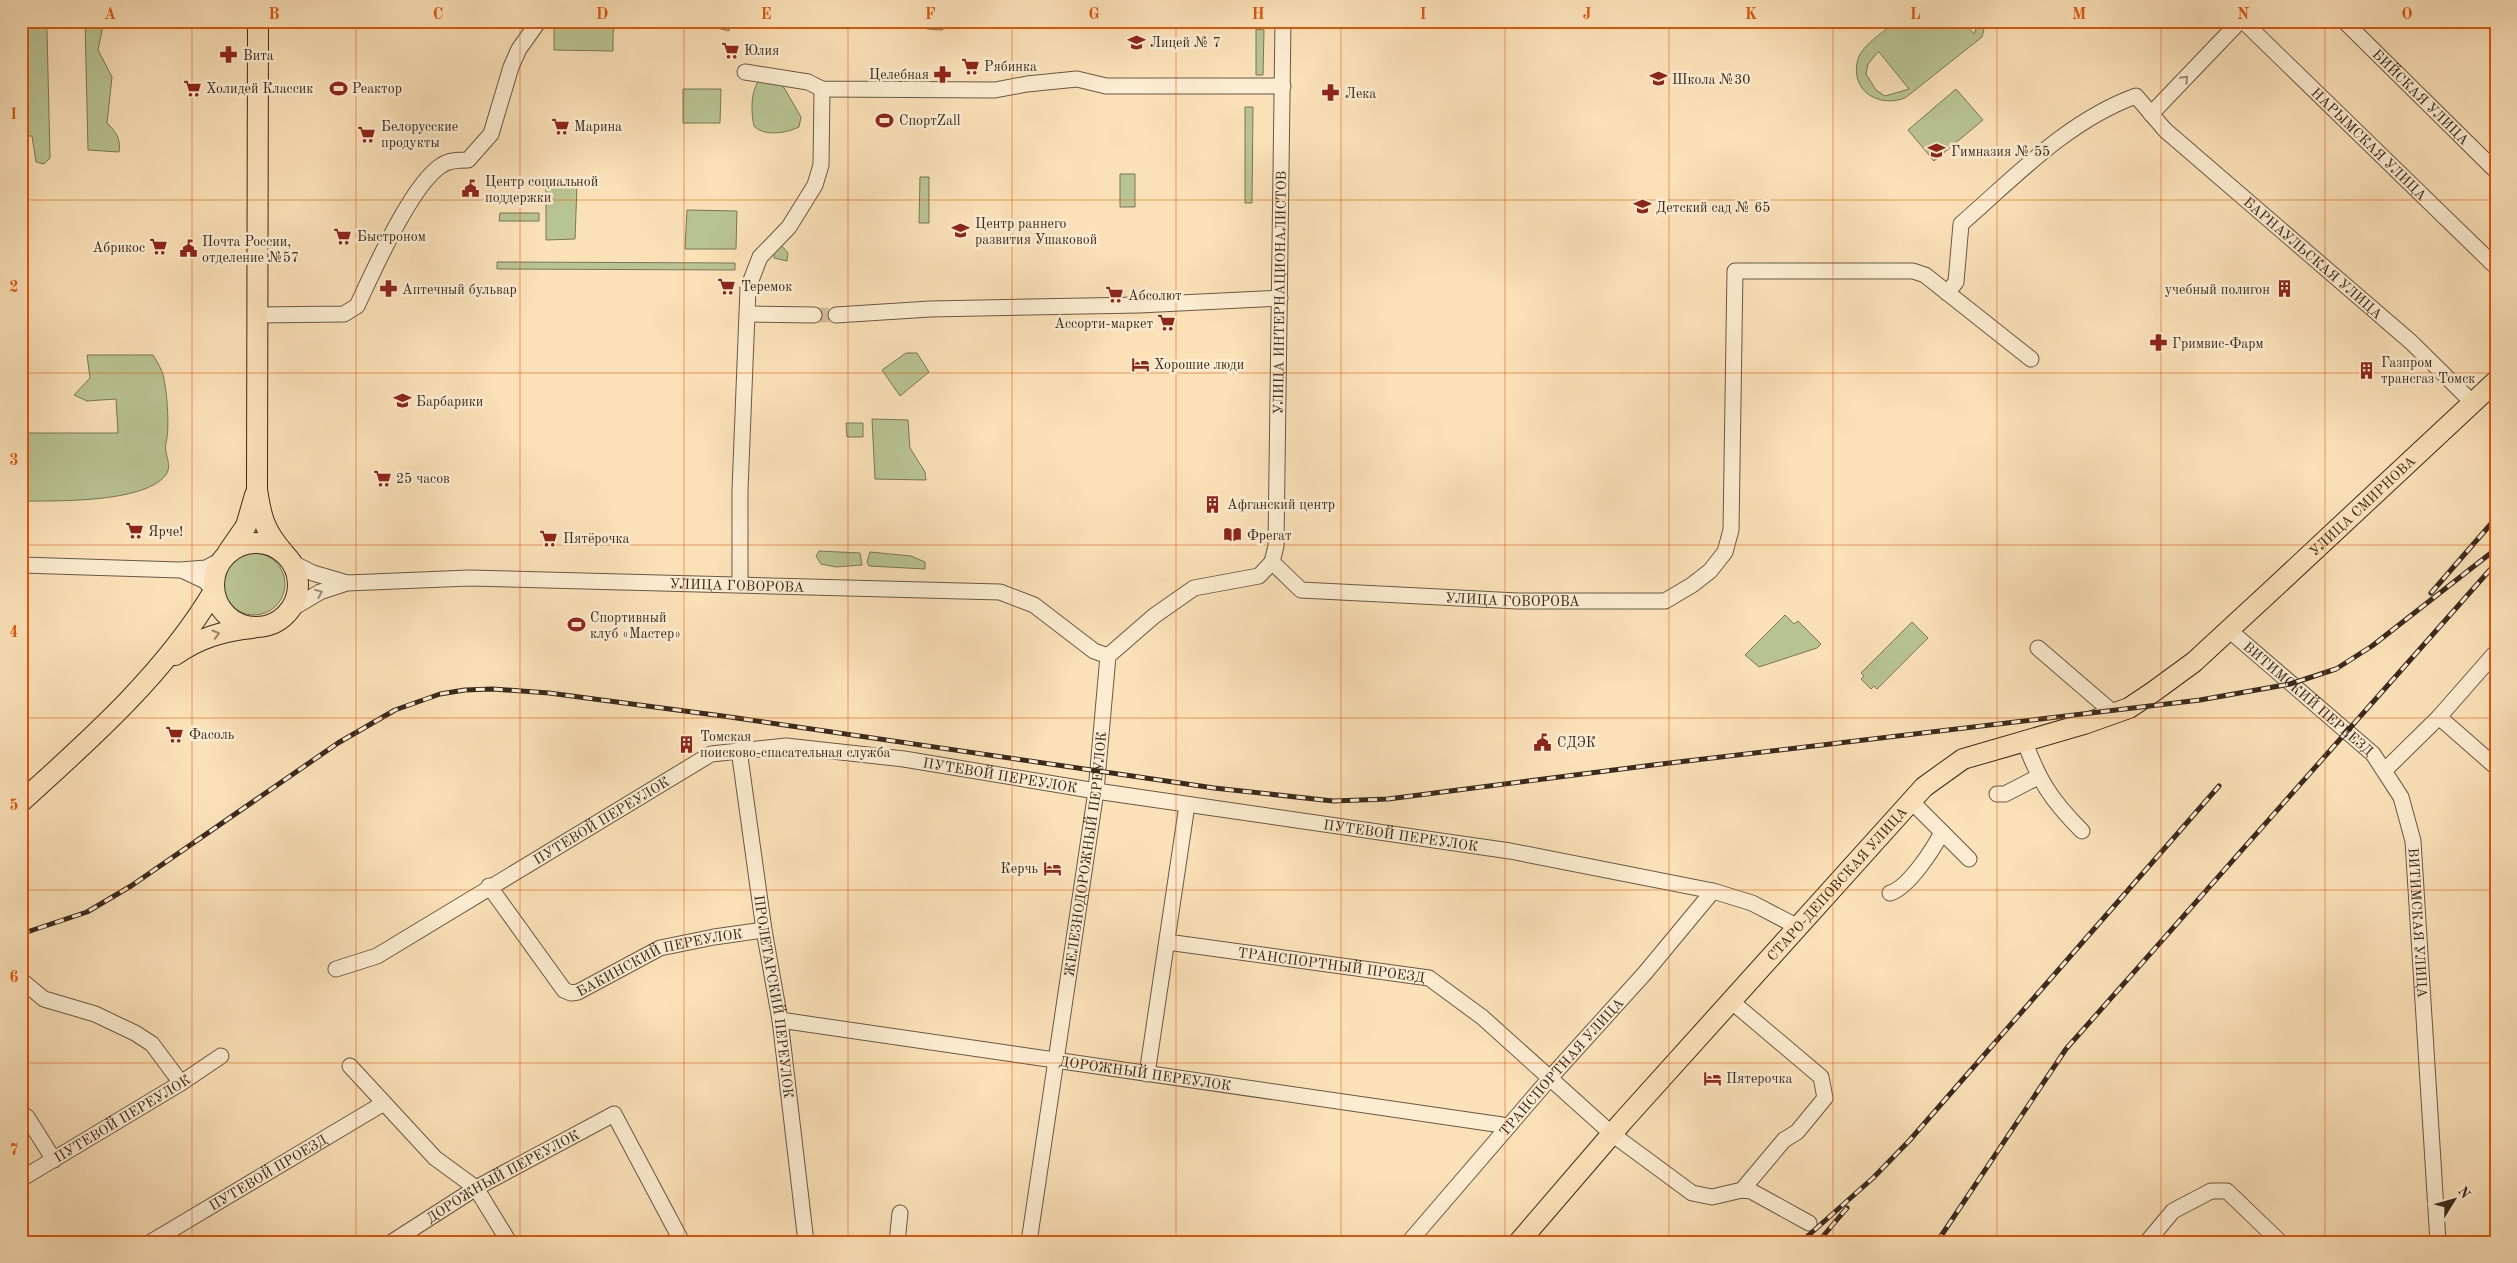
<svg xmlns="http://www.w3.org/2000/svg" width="2517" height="1263" font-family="'Old Standard TT',serif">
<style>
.green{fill:#b9c493;stroke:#797758;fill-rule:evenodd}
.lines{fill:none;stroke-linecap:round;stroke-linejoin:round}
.minor-tunnel{stroke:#d4bc99;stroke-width:15;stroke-dasharray:15 8;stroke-linecap:butt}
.minor-casing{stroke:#6a5844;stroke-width:17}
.major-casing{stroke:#392a1e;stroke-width:22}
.minor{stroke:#fcecd1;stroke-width:15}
.major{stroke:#fbe1b8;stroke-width:20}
.rail-casing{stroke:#392a1e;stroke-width:5}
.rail{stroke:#fcecd1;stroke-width:3;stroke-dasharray:9;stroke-linecap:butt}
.oneway{stroke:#9a8b78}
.oneway2{stroke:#9a866b}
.grid{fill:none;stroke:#df570d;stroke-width:1;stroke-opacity:0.55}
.labels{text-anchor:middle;stroke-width:5;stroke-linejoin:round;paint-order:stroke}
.poi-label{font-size:14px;fill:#392a1e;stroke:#fcecd1;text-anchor:start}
.street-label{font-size:14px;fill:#392a1e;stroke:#fcecd1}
.neatline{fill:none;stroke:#df570d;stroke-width:2}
.grid-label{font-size:16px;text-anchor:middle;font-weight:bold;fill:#df570d}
</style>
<rect width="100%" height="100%" fill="#fbe1b8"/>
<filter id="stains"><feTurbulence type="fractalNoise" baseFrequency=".004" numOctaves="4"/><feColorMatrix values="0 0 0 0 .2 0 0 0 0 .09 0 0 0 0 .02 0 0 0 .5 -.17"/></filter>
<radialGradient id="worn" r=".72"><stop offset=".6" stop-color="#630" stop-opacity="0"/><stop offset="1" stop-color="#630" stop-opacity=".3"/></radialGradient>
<!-- green -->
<path class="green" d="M 30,21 L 45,21 L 47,31 L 50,158 L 44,164 L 36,162 L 32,136 L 21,136 L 23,89 L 28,84 L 26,33 Z
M 85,21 L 104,21 L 98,50 L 112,77 L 107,123 C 116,132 121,138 119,152 L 88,150 Z
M 554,21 L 616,21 L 613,34 L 613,51 L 554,50 Z
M 689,21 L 729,21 L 729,31 Z
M 905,21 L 948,21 L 948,25 L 942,30 L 927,29 L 927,22 Z
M 1897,21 L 1963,21 L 1974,34 L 1979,21 L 1986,21 L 1982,37 L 1905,98 C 1879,108 1849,91 1858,59 C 1863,44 1885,31 1897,21 ZM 1878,52 L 1879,52 L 1909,89 L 1885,96 L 1876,90 L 1866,74 L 1868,64 Z
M 1256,29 L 1264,30 L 1263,75 L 1256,75 Z
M 761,79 L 783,86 L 801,117 L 799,127 C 787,133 764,137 754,126 C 751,113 750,88 761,79 Z
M 683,89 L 721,89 L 720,123 L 683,123 Z
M 1956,89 L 1983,120 L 1934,161 L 1908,130 Z
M 1245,107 L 1253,107 L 1252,203 L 1245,203 Z
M 1120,174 L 1135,174 L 1135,207 L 1120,207 Z
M 920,177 L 929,177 L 929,223 L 919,223 Z
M 552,185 L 577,186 L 575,239 L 546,240 L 546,188 Z
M 687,210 L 737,211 L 736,249 L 685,249 Z
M 500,213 L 539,213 L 539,221 L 499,221 Z
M 780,244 L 788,253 L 787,261 L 774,258 L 774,250 Z
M 497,262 L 735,263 L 735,270 L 497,269 Z
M 906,353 L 917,353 L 929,372 L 900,396 L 882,370 Z
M 87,355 L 153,355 C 156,360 160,366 162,372 C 167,384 170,430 166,443 C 163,454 174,465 165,476 C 142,503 56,501 21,501 L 21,433 L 118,433 L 116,399 L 87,401 L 74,395 L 90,378 Z
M 872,419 L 908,420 L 910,448 L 925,472 L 926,480 L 875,479 Z
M 846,423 L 863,423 L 863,437 L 847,437 Z
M 819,551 L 860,553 L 862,565 L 836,567 L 821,564 L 816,556 Z
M 870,552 L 911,556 L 925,562 L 925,569 L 869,566 L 867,562 Z
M223 584a31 31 0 1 1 62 0a31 31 0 1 1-62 0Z
M 1785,615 L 1794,624 L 1798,621 L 1821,644 L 1817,648 L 1759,667 L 1745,655 Z
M 1912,622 L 1928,638 L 1877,689 L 1874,686 L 1871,689 L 1861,679 L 1864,676 L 1861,673 Z"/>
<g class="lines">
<!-- minor-tunnel -->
<path class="minor-tunnel" d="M 814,315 L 836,315"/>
<defs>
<g id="minor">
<path id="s1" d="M 2243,21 L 2496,267"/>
<path id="s2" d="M 2344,21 L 2496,171"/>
<path d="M 745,72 L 808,82 L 822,89 L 995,90 L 1027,84 L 1077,79 L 1106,86 L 1283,86"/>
<path d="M 2151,114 L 2240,21"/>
<path id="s3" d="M 1947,293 L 1956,282 L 1961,224 C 2015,177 2067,121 2136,96 L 2165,130 L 2411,342 L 2474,404"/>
<path d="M 748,314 L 814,315"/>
<path d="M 257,315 L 344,314 L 357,306 C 373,272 412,183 442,165 C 449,160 459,160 468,160 L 491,134 L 511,67 L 519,49 L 539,21"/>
<path d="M 836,315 L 930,309 L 1139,305 L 1280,298"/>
<path id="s4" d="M 1272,562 L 1301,590 L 1518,601 L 1665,601 L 1692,585 L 1710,571 L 1725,552 L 1731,530 L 1735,271 L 1913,271 L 1925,275 L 2031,359"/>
<path id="s5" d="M 1272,562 L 1276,546 L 1283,21"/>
<path d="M 293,563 L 313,573 L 347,583"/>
<path d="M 21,565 L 180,570 L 206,568 L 221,560"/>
<path d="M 184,571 L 205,581 L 214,591"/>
<path d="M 740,584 L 740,490 L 748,288 L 760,257 L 789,227 L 815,185 L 821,165 L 822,89"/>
<path id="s6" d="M 293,608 L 320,592 L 347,583 L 469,578 L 1000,592 L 1034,605 L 1094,651 L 1108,656"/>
<path id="s7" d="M 2229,630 L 2373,754 L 2401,797 L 2413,841 L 2438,1242"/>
<path d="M 2038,648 L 2110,710 L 2117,712"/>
<path d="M 2439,717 L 2496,767"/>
<path d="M 2024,740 C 2039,781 2051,800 2082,831"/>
<path id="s8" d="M 739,750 L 764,930 L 780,1020 L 806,1242"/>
<path d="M 2385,770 L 2439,717 L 2496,652"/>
<path d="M 1997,794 L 2005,794 L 2038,777"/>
<path d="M 1911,801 L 1969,859"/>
<path id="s9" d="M 489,886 L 564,990 L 571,993 L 578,992 L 660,948 L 714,937 L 764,930"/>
<path d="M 1890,893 C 1908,888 1933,850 1942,832"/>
<path id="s10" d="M 1167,942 L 1429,978 L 1482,1017 L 1612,1134 L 1692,1193 L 1712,1197 L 1742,1190 L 1751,1191 L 1809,1223"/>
<path id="s11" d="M 336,969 L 377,956 L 711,754 L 786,746 L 904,759 L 1096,791 L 1510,851 L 1713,891 L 1752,903 L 1798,927"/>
<path d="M 21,980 L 44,999 L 95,1014 L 135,1033 L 152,1044 L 181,1083"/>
<path d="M 1731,1001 L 1821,1077 L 1825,1098 L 1797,1132 L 1784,1140 L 1742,1190"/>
<path id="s12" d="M 780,1020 L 1509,1126"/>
<path d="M 350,1066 L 435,1158 L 476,1188 L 509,1242"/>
<path d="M 1147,1074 L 1187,805"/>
<path d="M 21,1113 L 27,1117 L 54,1160"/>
<path id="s13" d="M 21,1179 L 181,1083 L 221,1056"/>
<path id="s14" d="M 151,1242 L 384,1103"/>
<path id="s15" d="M 392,1242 L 476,1188 L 614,1114 L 682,1242"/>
<path d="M 897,1242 L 900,1213"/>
<path id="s16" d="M 1029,1242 L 1096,791 L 1108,656 L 1154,616 L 1194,588 L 1259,576 L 1272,562"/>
<path id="s17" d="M 1409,1242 L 1550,1078 L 1645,973 L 1713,891"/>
<path d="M 2147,1242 L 2173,1211 L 2211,1191 L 2227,1191 L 2280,1242"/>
</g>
<g id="major">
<path d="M 258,21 L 257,489 C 261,517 264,530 284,553"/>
<circle cx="256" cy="585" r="42"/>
<path d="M 228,552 L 246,526 L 255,495"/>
<path d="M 175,655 C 199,638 223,631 252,628"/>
<path d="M 21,802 C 92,738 165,673 214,591"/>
<path id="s18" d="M 1519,1242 L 1623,1121 L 1924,787 L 1963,759 L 2084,724 L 2129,708 L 2153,692 L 2194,662 L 2272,590 L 2496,381"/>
</g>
</defs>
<!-- minor casing -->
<use href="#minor" class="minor-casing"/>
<!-- major casing -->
<use href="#major" class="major-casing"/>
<!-- minor -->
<use href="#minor" class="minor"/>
<!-- major -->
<use href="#major" class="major"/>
<defs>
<path id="rail" d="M 2431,593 L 2496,518
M 21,934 L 87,912 L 131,886 L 338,743 L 395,710 L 440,694 L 465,690 L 493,689 L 549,693 L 730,717 L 1214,788 L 1333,801 L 1388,799 L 1653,765 L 2200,700 L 2290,684 L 2336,669 L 2372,646 L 2496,549
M 1801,1242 L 1873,1178 L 1909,1141 L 2219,786
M 1818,1242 L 1847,1208
M 1937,1242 L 2066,1049 L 2496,563"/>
</defs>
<!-- rail casing -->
<use href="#rail" class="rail-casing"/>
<!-- rail -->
<use href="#rail" class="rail"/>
</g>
<!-- one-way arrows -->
<defs><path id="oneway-chevron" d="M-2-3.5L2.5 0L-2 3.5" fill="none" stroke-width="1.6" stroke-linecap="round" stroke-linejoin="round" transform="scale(1.25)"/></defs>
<g class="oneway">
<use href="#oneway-chevron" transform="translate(2185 79) rotate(-46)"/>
<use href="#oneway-chevron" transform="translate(319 593) rotate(-22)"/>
</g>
<use class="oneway2" href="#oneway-chevron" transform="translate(216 634) rotate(-16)"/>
<!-- grid -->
<path class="grid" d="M 192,21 L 192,1242M 356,21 L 356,1242M 520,21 L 520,1242M 684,21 L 684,1242M 848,21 L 848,1242M 1012,21 L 1012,1242M 1176,21 L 1176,1242M 1341,21 L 1341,1242M 1505,21 L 1505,1242M 1669,21 L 1669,1242M 1833,21 L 1833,1242M 1997,21 L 1997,1242M 2161,21 L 2161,1242M 2325,21 L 2325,1242M 21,200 L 2496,200M 21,373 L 2496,373M 21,545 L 2496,545M 21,718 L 2496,718M 21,890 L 2496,890M 21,1063 L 2496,1063"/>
<!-- icons -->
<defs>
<symbol id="school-bare" viewBox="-9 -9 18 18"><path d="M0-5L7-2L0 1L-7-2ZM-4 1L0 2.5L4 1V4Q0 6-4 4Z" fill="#8f2418" stroke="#fcecd1" stroke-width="2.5" paint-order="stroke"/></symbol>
<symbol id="supermarket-bare" viewBox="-9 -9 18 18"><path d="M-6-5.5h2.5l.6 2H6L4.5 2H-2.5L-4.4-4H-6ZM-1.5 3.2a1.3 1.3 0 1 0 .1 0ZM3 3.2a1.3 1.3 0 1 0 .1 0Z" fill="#8f2418" stroke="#fcecd1" stroke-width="2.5" paint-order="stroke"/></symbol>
<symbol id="pharmacy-bare" viewBox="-9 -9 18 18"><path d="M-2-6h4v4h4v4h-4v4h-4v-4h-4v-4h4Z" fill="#8f2418" stroke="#fcecd1" stroke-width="2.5" paint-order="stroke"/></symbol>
<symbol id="stadium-bare" viewBox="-9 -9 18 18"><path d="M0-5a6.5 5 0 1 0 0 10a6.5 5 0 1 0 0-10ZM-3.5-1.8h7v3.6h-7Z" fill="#8f2418" stroke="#fcecd1" stroke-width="2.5" paint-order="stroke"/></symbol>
<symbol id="civic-bare" viewBox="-9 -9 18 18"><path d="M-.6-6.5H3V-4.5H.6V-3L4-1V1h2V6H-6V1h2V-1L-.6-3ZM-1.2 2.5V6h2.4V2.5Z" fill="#8f2418" stroke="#fcecd1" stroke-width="2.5" paint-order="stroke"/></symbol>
<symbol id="building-bare" viewBox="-9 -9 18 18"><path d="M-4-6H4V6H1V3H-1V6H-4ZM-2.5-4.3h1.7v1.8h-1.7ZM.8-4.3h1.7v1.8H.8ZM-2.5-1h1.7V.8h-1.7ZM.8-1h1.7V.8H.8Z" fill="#8f2418" stroke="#fcecd1" stroke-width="2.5" paint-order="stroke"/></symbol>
<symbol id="hotel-bare" viewBox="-9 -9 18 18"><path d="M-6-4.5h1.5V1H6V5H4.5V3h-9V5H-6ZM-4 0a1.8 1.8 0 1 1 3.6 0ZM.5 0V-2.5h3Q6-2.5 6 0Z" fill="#8f2418" stroke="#fcecd1" stroke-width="2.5" paint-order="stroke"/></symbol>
<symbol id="library-bare" viewBox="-9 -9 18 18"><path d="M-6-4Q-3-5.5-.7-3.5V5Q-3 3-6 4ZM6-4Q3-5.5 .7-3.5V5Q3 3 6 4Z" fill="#8f2418" stroke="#fcecd1" stroke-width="2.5" paint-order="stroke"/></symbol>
</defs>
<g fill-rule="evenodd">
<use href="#school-bare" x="1124" y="30" width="25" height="25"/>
<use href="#supermarket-bare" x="718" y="38" width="25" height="25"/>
<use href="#pharmacy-bare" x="216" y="42" width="25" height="25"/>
<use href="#supermarket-bare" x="958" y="54" width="25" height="25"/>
<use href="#pharmacy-bare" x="930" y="62" width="25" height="25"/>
<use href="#school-bare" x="1646" y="66" width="25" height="25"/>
<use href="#supermarket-bare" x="180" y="76" width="25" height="25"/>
<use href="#stadium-bare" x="326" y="76" width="25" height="25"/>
<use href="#pharmacy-bare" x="1318" y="80" width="25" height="25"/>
<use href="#stadium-bare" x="872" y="108" width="25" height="25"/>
<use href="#supermarket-bare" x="548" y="114" width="25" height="25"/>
<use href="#supermarket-bare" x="354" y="122" width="25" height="25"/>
<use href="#school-bare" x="1924" y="138" width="25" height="25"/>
<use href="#civic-bare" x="458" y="176" width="25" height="25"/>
<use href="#school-bare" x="1630" y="194" width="25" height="25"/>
<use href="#school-bare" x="948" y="218" width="25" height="25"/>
<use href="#supermarket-bare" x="330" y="224" width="25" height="25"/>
<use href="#supermarket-bare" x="146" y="234" width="25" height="25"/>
<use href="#civic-bare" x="176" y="236" width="25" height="25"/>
<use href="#supermarket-bare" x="714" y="274" width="25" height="25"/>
<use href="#pharmacy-bare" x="376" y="276" width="25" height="25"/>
<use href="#building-bare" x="2272" y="276" width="25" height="25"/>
<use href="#supermarket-bare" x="1102" y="282" width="25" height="25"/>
<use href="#supermarket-bare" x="1154" y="310" width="25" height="25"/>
<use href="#pharmacy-bare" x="2146" y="330" width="25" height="25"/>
<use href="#hotel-bare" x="1128" y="352" width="25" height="25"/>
<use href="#building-bare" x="2354" y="358" width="25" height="25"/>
<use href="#school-bare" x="390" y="388" width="25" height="25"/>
<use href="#supermarket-bare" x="370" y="466" width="25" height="25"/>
<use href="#building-bare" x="1200" y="492" width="25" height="25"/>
<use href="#supermarket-bare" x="122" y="518" width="25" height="25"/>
<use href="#library-bare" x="1220" y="522" width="25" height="25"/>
<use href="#supermarket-bare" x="536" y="526" width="25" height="25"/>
<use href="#stadium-bare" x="564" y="612" width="25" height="25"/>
<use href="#supermarket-bare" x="162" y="722" width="25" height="25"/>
<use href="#civic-bare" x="1530" y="730" width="25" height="25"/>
<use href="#building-bare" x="674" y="732" width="25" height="25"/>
<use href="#hotel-bare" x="1040" y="856" width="25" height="25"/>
<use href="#hotel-bare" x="1700" y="1066" width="25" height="25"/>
</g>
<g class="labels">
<!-- poi labels -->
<g class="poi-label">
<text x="1150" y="47">Лицей № 7</text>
<text x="744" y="55">Юлия</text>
<text x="243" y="60">Вита</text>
<text x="984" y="71">Рябинка</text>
<text x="929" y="79" text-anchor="end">Целебная</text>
<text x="1672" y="84">Школа №30</text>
<text x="206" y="93">Холидей Классик</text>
<text x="352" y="93">Реактор</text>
<text x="1345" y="98">Лека</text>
<text x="899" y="125">СпортZall</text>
<text x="381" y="131">Белорусские<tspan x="381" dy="16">продукты</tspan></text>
<text x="574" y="131">Марина</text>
<text x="1951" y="156">Гимназия № 55</text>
<text x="485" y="186">Центр социальной<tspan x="485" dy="16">поддержки</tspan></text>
<text x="1656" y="212">Детский сад № 65</text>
<text x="975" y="228">Центр раннего<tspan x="975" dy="16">развития Ушаковой</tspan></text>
<text x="357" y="241">Быстроном</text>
<text x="202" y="246">Почта России,<tspan x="202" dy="16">отделение №57</tspan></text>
<text x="145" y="252" text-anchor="end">Абрикос</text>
<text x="741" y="291">Теремок</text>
<text x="402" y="294">Аптечный бульвар</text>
<text x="2270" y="294" text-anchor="end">учебный полигон</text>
<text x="1128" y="300">Абсолют</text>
<text x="1153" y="328" text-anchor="end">Ассорти-маркет</text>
<text x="2172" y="348">Гримвис-Фарм</text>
<text x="2381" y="367">Газпром<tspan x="2381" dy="16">трансгаз Томск</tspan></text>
<text x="1154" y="369">Хорошие люди</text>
<text x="416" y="406">Барбарики</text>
<text x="396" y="483">25 часов</text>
<text x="1227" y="509">Афганский центр</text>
<text x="148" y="536">Ярче!</text>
<text x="1247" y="540">Фрегат</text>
<text x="563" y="543">Пятёрочка</text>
<text x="590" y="622">Спортивный<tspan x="590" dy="16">клуб «Мастер»</tspan></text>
<text x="189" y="739">Фасоль</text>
<text x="700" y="741">Томская<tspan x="700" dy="16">поисково-спасательная служба</tspan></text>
<text x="1557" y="747">СДЭК</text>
<text x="1038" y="873" text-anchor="end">Керчь</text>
<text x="1726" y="1083">Пятерочка</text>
</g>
<!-- street labels -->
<g class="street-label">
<text dy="5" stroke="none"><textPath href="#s2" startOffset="108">БИЙСКАЯ УЛИЦА</textPath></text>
<text dy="5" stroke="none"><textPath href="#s1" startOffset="176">НАРЫМСКАЯ УЛИЦА</textPath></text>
<text dy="5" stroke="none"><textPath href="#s3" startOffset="531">БАРНАУЛЬСКАЯ УЛИЦА</textPath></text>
<text dy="5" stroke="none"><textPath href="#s5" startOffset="270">УЛИЦА ИНТЕРНАЦИОНАЛИСТОВ</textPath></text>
<text dy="5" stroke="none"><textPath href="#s18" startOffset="1140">УЛИЦА СМИРНОВА</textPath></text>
<text dy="5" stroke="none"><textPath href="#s6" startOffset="450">УЛИЦА ГОВОРОВА</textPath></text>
<text dy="5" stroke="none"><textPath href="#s4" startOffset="252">УЛИЦА ГОВОРОВА</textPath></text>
<text dy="5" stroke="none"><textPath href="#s7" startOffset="105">ВИТИМСКИЙ ПЕРЕЕЗД</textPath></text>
<text dy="5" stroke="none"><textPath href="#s11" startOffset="725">ПУТЕВОЙ ПЕРЕУЛОК</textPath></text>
<text dy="5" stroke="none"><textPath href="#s11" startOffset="305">ПУТЕВОЙ ПЕРЕУЛОК</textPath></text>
<text dy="5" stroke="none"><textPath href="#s11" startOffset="1130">ПУТЕВОЙ ПЕРЕУЛОК</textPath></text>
<text dy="5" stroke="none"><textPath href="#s16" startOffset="392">ЖЕЛЕЗНОДОРОЖНЫЙ ПЕРЕУЛОК</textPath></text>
<text dy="5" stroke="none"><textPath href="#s18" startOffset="479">СТАРО-ДЕПОВСКАЯ УЛИЦА</textPath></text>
<text dy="5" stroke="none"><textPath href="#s7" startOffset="369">ВИТИМСКАЯ УЛИЦА</textPath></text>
<text dy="5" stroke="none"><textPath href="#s9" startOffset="231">БАКИНСКИЙ ПЕРЕУЛОК</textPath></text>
<text dy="5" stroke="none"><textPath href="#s10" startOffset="166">ТРАНСПОРТНЫЙ ПРОЕЗД</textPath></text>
<text dy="5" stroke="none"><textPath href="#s8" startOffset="249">ПРОЛЕТАРСКИЙ ПЕРЕУЛОК</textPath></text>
<text dy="5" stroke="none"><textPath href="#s17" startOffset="232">ТРАНСПОРТНАЯ УЛИЦА</textPath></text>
<text dy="5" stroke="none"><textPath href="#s12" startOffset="369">ДОРОЖНЫЙ ПЕРЕУЛОК</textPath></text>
<text dy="5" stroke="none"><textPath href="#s13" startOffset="118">ПУТЕВОЙ ПЕРЕУЛОК</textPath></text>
<text dy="5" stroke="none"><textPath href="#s14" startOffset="136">ПУТЕВОЙ ПРОЕЗД</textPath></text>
<text dy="5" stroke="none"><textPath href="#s15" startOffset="129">ДОРОЖНЫЙ ПЕРЕУЛОК</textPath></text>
</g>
</g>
<!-- margin -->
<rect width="2517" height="1263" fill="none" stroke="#fbe1b8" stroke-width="55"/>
<!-- north arrow -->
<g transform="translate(2454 1200) rotate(53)" stroke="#fcecd1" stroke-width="4" paint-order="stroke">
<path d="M0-4L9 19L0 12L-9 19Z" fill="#392a1e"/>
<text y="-8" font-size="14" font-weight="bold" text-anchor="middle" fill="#392a1e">N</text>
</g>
<rect x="28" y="28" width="2462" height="1208" class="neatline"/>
<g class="grid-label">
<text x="110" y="19">A</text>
<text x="274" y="19">B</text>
<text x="438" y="19">C</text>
<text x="602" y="19">D</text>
<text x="766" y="19">E</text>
<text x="930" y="19">F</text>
<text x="1094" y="19">G</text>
<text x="1258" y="19">H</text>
<text x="1423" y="19">I</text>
<text x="1587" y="19">J</text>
<text x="1751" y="19">K</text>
<text x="1915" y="19">L</text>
<text x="2079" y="19">M</text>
<text x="2243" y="19">N</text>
<text x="2407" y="19">O</text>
<text x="14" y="119">1</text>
<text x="14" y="292">2</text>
<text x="14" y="465">3</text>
<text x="14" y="637">4</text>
<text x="14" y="810">5</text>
<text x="14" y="982">6</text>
<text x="14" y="1155">7</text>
</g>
<rect width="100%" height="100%" filter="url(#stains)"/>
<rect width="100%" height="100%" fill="url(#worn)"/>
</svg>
